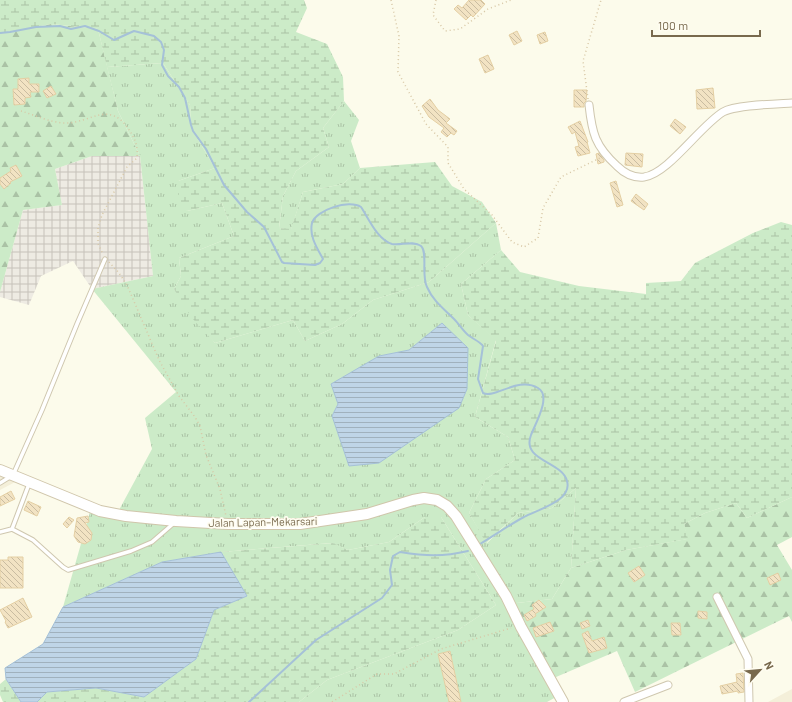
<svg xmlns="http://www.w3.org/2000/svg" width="792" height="702" font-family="Barlow,sans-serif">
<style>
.residential{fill:#f4efd9}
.industrial{fill:url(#industrial-grid)}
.grass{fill:url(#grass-tufts);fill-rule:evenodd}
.forest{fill:url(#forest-firs)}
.wetland{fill:url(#wetland-marsh)}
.water{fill:url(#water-rules);stroke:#a5c1d8}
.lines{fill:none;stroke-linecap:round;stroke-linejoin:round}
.stream{stroke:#a5c1d8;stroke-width:2}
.building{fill:url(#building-back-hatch);stroke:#e4cfa3}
.lane-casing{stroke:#cfc7af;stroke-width:5.5}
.street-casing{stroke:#cfc7af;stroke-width:9}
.secondary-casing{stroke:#d0c6ab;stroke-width:12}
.path{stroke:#d7c7a5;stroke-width:1.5;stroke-dasharray:1 3;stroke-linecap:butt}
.lane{stroke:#fff;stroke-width:3.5}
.street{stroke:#fff;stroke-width:7}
.secondary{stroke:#fff;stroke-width:10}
.labels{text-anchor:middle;stroke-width:3.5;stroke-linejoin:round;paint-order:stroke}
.street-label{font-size:11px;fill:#78694d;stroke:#fffdf1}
</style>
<defs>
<pattern id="industrial-grid" width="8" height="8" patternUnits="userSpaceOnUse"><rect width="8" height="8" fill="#eeebe3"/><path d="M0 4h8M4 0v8" fill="none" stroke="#c6c2ba"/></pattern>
<pattern id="grass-tufts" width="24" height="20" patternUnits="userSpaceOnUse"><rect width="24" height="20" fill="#ccebc8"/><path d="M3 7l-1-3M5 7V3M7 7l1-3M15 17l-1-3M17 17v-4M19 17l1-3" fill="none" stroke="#aac2a5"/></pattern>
<pattern id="forest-firs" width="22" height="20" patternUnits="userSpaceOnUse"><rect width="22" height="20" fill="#ccebc8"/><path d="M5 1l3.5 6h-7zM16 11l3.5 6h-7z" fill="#aac2a5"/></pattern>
<pattern id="wetland-marsh" width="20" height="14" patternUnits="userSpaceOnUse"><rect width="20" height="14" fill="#ccebc8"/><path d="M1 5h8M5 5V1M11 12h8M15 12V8" fill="none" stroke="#aac2a5"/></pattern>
<pattern id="water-rules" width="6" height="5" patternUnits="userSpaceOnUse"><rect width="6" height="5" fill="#bfd5e7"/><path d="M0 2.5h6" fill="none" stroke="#a0b1bd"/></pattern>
<pattern id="building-back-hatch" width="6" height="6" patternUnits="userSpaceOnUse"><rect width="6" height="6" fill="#f2e3c3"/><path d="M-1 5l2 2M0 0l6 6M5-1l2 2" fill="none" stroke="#c9bca1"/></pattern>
</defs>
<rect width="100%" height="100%" fill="#fcfbeb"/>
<!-- residential -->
<path class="residential" d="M 0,470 L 21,479 L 0,490 Z
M 792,689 L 792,702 L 768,702 Z"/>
<!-- industrial -->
<path class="industrial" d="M 92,156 L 140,156 L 153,276 L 92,289 L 73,261 L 41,276 L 29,305 L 0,297 L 0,292 L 23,210 L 62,205 L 55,169 Z"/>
<!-- grass -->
<path class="grass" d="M 163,63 L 190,105 L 191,128 L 215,168 L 178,181 L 187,211 L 222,203 L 234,236 L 179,258 L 181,276 L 174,289 L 215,343 L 293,320 L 305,341 L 342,324 L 373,300 L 429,282 L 496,223 L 501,250 L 461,284 L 468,315 L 496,340 L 475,417 L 508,437 L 515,460 L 486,479 L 469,513 L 487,543 L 518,513 L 552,508 L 576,488 L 571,568 L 552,599 L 508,604 L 558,696 L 547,702 L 299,702 L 327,680 L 458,630 L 496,605 L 441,517 L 425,517 L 389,542 L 348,550 L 332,543 L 221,552 L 162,562 L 63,607 L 92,505 L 119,510 L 152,449 L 145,418 L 176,392 L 92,289 L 153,276 L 140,156 L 118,111 L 107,67 ZM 442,323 L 332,416 L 338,404 L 379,356 L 409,350 Z
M 344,101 L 359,120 L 351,141 L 360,168 L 343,184 L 303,192 L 291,230 L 279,228 L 283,196 L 296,171 L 329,147 L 323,128 Z"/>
<!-- forest -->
<path class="forest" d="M 51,24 L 98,29 L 118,111 L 140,156 L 92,156 L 55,169 L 62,205 L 23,210 L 0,292 L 0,34 Z
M 792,497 L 792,537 L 777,545 L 792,570 L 792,622 L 789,616 L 635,692 L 617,651 L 549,680 L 507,604 L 552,599 L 571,568 L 626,550 L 687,539 L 684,524 L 705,513 L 736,503 L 747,518 Z"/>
<!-- wetland -->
<path class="wetland" d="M 0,0 L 304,0 L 307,8 L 296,32 L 327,44 L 343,77 L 344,101 L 323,128 L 329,147 L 296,171 L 283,196 L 279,228 L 291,229 L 303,192 L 343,184 L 360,168 L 435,162 L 452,186 L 482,202 L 496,223 L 429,282 L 373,300 L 342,324 L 305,341 L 293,320 L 215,343 L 191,317 L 174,289 L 181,276 L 179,258 L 234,236 L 222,203 L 187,211 L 178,203 L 178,181 L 215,168 L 191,128 L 190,105 L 163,63 L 107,67 L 98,29 L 51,24 L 0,34 Z
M 781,222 L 792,225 L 792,497 L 747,518 L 736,503 L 705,513 L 684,524 L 688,539 L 626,550 L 571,568 L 576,488 L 552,508 L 518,513 L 486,543 L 469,513 L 486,479 L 515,460 L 508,437 L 475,417 L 496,341 L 468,315 L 461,284 L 501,250 L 520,272 L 579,286 L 646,294 L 646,283 L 681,281 L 695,263 L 753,233 Z
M 425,517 L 441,517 L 496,605 L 458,630 L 327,680 L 299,702 L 37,702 L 47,692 L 96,688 L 144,697 L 196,659 L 214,610 L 247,596 L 221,552 L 333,543 L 348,550 L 389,542 Z
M 6,679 L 21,702 L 3,702 L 0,695 L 0,684 Z"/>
<!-- water -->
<path class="water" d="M 442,323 L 468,348 L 467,389 L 459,408 L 379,463 L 349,466 L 332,416 L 338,404 L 331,384 L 379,356 L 409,350 Z
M 221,552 L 247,596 L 214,610 L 196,659 L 144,697 L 96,688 L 47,692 L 37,702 L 21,702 L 6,679 L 5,668 L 43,644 L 63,607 L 162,562 Z"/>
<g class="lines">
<!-- stream -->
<path class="stream" d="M 0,33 L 10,32 L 36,27 L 60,26 L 71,29 L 85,26 L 99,31 L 114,40 L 134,31 L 154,36 L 161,42 L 164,50 L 162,65 L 168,76 L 179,87 L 185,98 L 191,125 L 193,131 L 206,149 L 224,185 L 247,212 L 264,227 L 282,262 L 284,263 L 315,265 L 320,263 L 323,259 C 317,248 309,236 312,223 C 316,210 349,199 361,207 C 369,219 377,239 392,244 C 400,246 413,240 421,246 C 428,252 421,275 427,287 C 433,301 444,309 454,319 C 459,324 463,331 468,335 C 473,339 479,341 483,346 L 478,379 L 483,393 C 495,399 518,376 538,388 C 552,396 535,424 531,435 C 521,461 562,461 567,481 C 573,501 536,510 524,517 C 509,525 495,535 480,544
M 249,702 L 316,640 L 382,598 L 392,585 L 390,570 L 393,556 L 400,552 C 425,556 443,557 468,551"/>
</g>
<!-- building -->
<path class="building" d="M 469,0 L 481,0 L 485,4 L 473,17 L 471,15 L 466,20 L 454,9 L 458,5 L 462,8 Z
M 517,31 L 522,41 L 514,45 L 509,35 Z
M 545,32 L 548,41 L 540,44 L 537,35 Z
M 488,55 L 494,69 L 485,73 L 479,59 Z
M 29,78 L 29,84 L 39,84 L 39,92 L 30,92 L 31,97 L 25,98 L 25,104 L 14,105 L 13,89 L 18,89 L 18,79 Z
M 51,86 L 56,94 L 47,98 L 43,91 Z
M 713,88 L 715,108 L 697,109 L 696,90 Z
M 574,90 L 587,90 L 586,101 L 584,103 L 584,107 L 574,107 Z
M 430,99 L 438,110 L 450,119 L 446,123 L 457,131 L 454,135 L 451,133 L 447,137 L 441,132 L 444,128 L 429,117 L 422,106 Z
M 675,119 L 686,127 L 680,134 L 670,126 Z
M 580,121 L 588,142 L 587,142 L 590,153 L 578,156 L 575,147 L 579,146 L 575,132 L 572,134 L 568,127 Z
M 599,153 L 604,160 L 604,162 L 598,164 L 596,154 Z
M 626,153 L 643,154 L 642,167 L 625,165 Z
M 16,165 L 22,176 L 10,182 L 11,183 L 4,189 L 0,184 L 0,178 L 11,171 L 10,168 Z
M 616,181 L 623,205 L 617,207 L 610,183 Z
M 636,194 L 648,204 L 644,210 L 631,201 Z
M 11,491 L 15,499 L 0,506 L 0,497 Z
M 28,501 L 41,507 L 37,516 L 24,510 Z
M 88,516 L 89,522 L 85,523 L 92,533 L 91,540 L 85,544 L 78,542 L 74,536 L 77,518 Z
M 69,517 L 74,520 L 67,528 L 63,524 Z
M 8,557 L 23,557 L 23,588 L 0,588 L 0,560 L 8,560 Z
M 639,566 L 645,575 L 634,582 L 628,573 Z
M 778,573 L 781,580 L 770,585 L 767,578 Z
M 23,598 L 32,617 L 8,628 L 5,622 L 6,621 L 0,610 Z
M 539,600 L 546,607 L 535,614 L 536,616 L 527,621 L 524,615 L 534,609 L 532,605 Z
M 698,611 L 707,612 L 707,619 L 698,618 Z
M 588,620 L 590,626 L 582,629 L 580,623 Z
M 550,622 L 554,631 L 536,637 L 533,628 Z
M 671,623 L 680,623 L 681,635 L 672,635 Z
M 588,631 L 592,641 L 604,637 L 607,648 L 589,653 L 582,634 Z
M 450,651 L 461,702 L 449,702 L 438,654 Z
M 743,673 L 744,692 L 738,693 L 738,691 L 722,694 L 720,686 L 737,682 L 736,674 Z"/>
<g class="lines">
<defs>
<path id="lane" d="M 0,483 L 13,475 L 42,410 L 77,324 L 105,259
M 12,529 L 29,484
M 0,532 L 12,529 L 33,540 L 63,567 L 68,570 L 131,551 L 152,542 L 174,523"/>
<path id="street" d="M 589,105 C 592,133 595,146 617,166 C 624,173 634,178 644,177 C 668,174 700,126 723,112 C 735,105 776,104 792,103
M 717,597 L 748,659 L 749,702
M 624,702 L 668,685"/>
<path id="secondary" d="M 0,470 L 100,511 L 126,516 L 176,521 L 228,524 L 300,524 L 367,514 L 413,500 L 424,498 L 437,500 L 447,506 L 456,516 L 506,596 L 521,627 L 563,702"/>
</defs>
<!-- lane casing -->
<use href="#lane" class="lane-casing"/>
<!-- street casing -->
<use href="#street" class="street-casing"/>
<!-- secondary casing -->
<use href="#secondary" class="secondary-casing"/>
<!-- path -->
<path class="path" d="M 391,0 L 399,36 L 398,72 L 426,124 L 448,147 L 448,163 L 464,189 L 492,215 L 512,242 L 524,247 L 538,238 L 543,208 L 561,177 L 600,158
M 436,0 L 433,15 L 445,31 L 460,29 L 488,9 L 511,0
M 588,99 L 583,61 L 601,0
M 21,111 C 35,115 51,123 66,123 C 90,123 108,101 127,127 C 135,138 138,145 137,158 L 127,167 L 102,215 L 98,228 L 98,244 L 103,254
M 109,262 L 119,273 L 127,285 L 159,360 L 179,396 L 195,417 L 200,426 L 206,455 L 220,489 L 226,516
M 332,702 L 377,674 L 394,674 L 441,649 L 511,628"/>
<!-- lane -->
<use href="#lane" class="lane"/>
<!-- street -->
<use href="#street" class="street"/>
<!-- secondary -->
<use href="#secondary" class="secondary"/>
</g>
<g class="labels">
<!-- street labels -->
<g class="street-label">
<text transform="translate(263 522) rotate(-1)" y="4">Jalan Lapan–Mekarsari</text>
</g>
</g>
<!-- north arrow -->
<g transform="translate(760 670) rotate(63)" stroke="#fffdf1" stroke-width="3" paint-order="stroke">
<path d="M0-3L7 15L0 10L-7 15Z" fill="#78694d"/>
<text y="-6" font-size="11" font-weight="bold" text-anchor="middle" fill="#78694d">N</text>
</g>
<!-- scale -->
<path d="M652 30v6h108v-6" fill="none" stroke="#78694d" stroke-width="2"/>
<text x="658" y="30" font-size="12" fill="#78694d" stroke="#fffdf1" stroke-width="3" paint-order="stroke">100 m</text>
</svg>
